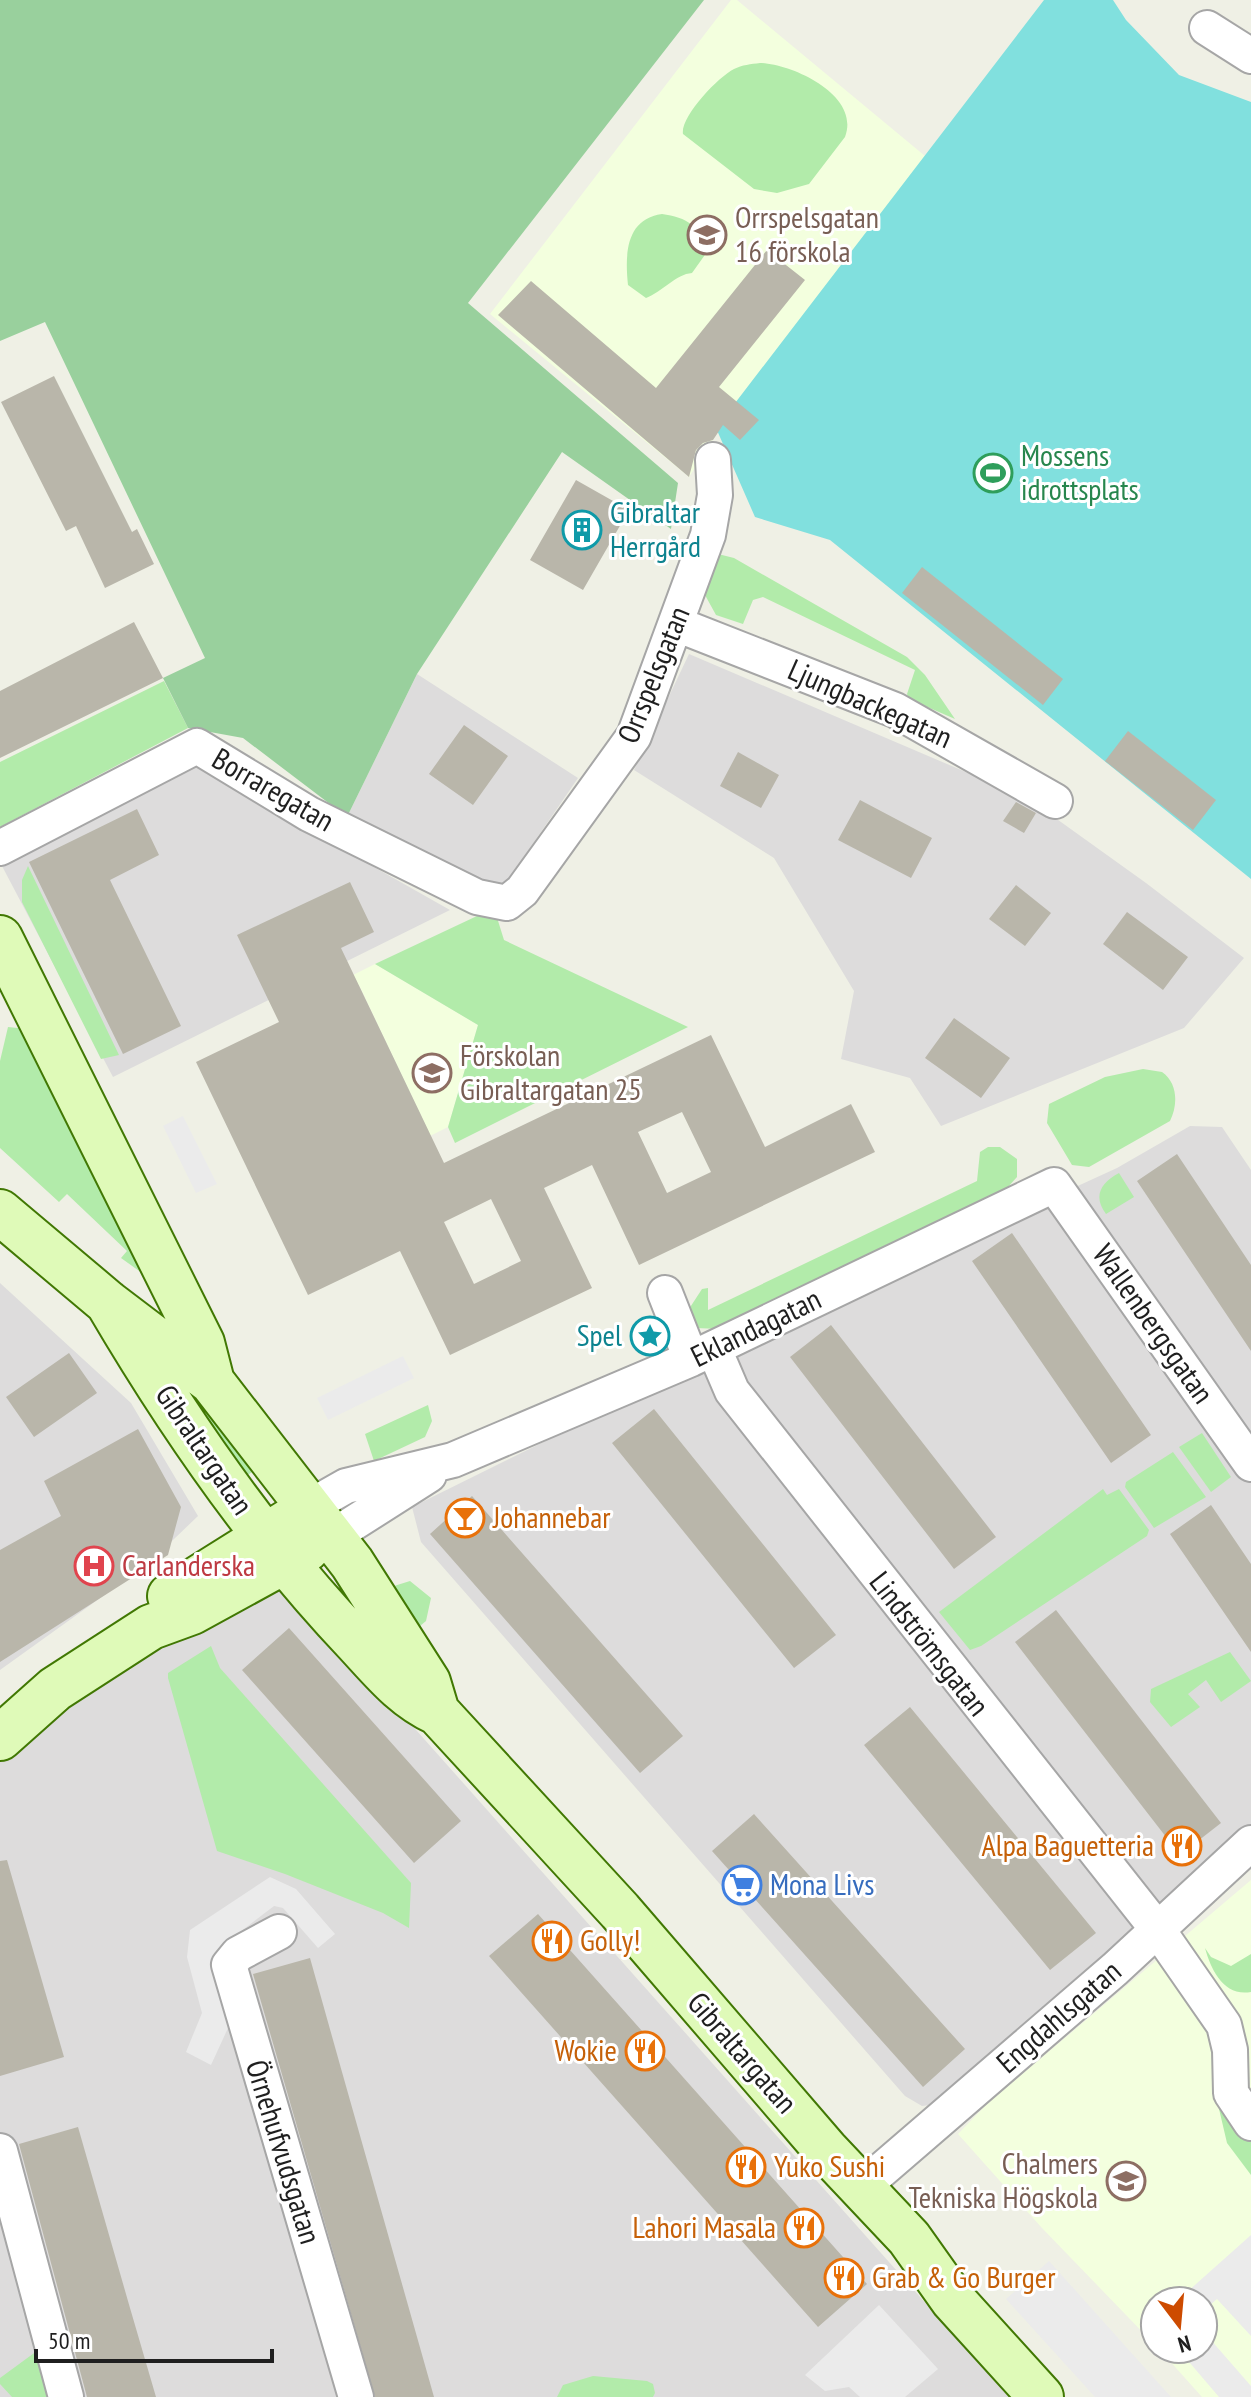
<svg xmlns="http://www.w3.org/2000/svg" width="1251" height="2397" font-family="'PT Sans Narrow',sans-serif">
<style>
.residential{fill:#dddcdc}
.education{fill:#f3ffde}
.grass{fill:#b2ebaa}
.forest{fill:#99d09d}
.pitch{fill:#81e0de}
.parking{fill:#ebebeb}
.building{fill:#b9b6aa;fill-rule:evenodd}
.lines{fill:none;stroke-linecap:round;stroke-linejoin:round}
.street-casing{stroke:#a6a6a6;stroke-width:38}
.secondary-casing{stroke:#417803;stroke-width:48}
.street{stroke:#fff;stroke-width:34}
.secondary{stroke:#dffab8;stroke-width:44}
.labels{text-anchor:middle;stroke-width:6;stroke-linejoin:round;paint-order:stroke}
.education-label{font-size:30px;fill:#785e54;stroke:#fff;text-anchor:start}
.leisure-label{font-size:30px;fill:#27864d;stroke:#fff;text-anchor:start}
.culture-label{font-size:30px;fill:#0d838f;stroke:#fff;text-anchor:start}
.street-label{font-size:30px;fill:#1f1f1f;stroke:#fff}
.food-label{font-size:30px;fill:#c56008;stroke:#fff;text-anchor:start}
.health-label{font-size:30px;fill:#be3a42;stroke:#fff;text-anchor:start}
.shop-label{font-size:30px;fill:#366cbe;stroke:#fff;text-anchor:start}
</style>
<rect width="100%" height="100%" fill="#eff0e5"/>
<!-- residential -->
<path class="residential" d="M 689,654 L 1008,790 L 1047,812 L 1146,883 L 1244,958 L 1184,1028 L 941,1126 L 910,1078 L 841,1059 L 854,991 L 774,858 L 634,770 Z
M 417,674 L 578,778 L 502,889 L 347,817 Z
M 195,766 L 450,910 L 113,1077 L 2,866 Z
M 1190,1126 L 1222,1127 L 1251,1170 L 1251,1825 L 992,2059 L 938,2104 L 922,2106 L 905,2096 L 421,1542 L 412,1507 L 851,1290 L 1117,1168 Z
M 0,1283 L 131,1403 L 198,1516 L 149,1563 L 0,1670 Z
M 274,1580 L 337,1641 L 1009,2397 L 0,2397 L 0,1754 L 63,1703 Z"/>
<!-- education -->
<path class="education" d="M 731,0 L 737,0 L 925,156 L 716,428 L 714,438 L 689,477 L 490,314 Z
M 375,964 L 478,1025 L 448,1127 L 404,1149 L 423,1120 L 359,985 L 329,987 Z
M 1251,1880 L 1251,2397 L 1202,2397 L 1159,2349 L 1203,2349 L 1203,2301 L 1155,2301 L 1155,2345 L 1042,2228 L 958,2134 L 986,2105 Z"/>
<!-- grass -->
<path class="grass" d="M 760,63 C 792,64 861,95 845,137 L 809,184 L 777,193 L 754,189 L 683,134 C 680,117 718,77 734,69 C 742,65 751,64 760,63 Z
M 662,214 C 686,217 703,227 707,252 L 692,273 C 676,274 662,292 646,298 L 628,285 C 625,256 625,219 662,214 Z
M 718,554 L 734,558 L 907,657 L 925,675 L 955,719 L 909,699 L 907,694 L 915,670 L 763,597 L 753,600 L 743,624 L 716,615 L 705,595 Z
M 164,681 L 188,728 L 0,827 L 0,762 Z
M 28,866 L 119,1055 L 101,1059 L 22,902 L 22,880 Z
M 494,908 L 504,940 L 688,1027 L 455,1143 L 448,1127 L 478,1025 L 375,964 Z
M 8,1027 L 27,1029 L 149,1278 L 121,1258 L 127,1251 L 67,1194 L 59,1202 L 0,1148 L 0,1061 Z
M 1143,1069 L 1162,1072 C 1178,1083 1178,1105 1170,1121 L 1089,1167 L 1072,1165 L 1047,1123 L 1049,1104 L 1105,1077 Z
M 988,1147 L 1000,1147 L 1017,1159 L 1017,1177 L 1007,1188 L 719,1329 L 696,1328 L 687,1312 L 702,1289 L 708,1288 L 708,1310 L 977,1181 L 980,1152 Z
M 1119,1173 L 1134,1197 L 1106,1214 C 1093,1197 1100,1183 1119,1173 Z
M 192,1387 L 260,1467 L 243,1478 L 185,1391 Z
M 428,1405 L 432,1421 L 425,1437 L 374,1461 L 365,1434 Z
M 1202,1433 L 1231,1477 L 1211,1492 L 1179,1447 Z
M 1173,1452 L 1206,1497 L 1154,1528 L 1125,1487 L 1126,1482 Z
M 1103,1489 L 1107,1495 L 1119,1489 L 1149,1530 L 1147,1536 L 981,1646 L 970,1650 L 939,1612 Z
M 410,1581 L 431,1598 L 426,1621 L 420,1626 L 394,1586 Z
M 211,1646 L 220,1668 L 411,1883 L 409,1928 L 383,1913 L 285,1874 L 217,1851 L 168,1678 L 168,1673 Z
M 1230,1652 L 1251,1681 L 1221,1702 L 1206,1680 L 1188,1694 L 1200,1707 L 1171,1727 L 1150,1702 L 1151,1689 Z
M 1205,1948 L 1211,1957 L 1231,1966 L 1251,1954 L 1251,1992 C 1224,1997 1211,1970 1205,1948 Z
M 1216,2096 L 1251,2139 L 1251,2175 L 1227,2143 Z
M 41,2348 L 55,2397 L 12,2397 L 0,2384 L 0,2378 Z
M 593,2376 L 647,2381 L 653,2384 L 655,2393 L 653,2397 L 557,2397 L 563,2385 Z"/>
<!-- forest -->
<path class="forest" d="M 0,0 L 704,0 L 468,303 L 678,483 L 671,529 L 562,452 L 417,674 L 347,817 L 243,738 L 188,728 L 163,678 L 205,658 L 45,322 L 0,341 Z"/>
<!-- pitch -->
<path class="pitch" d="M 1044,0 L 1113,0 L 1126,20 L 1179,75 L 1251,102 L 1251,879 L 830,540 L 755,517 L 716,428 Z"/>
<!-- parking -->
<path class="parking" d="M 183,1116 L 217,1184 L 196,1193 L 163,1126 Z
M 403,1356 L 414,1378 L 328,1420 L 317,1398 Z
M 270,1877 L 296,1889 L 335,1934 L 318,1948 L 283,1908 L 274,1906 L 218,1949 L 234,2015 L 211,2065 L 186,2052 L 202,2013 L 187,1957 L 190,1930 Z
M 1251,2235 L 1251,2336 L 1217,2299 L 1203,2311 L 1203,2301 L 1177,2301 Z
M 1049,2261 L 1171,2397 L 1095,2397 L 1006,2299 Z
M 879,2305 L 938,2369 L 905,2397 L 860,2397 L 849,2387 L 825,2391 L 805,2375 Z
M 1203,2331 L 1251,2386 L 1251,2397 L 1219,2397 L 1178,2349 L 1203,2349 Z"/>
<!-- building -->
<path class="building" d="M 767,250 L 805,280 L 719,387 L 759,420 L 740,440 L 723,425 L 713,440 L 703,443 L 696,450 L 689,477 L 498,315 L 531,281 L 656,388 Z
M 54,376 L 132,532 L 137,529 L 154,564 L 105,588 L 76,526 L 66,531 L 1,402 Z
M 576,480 L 629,510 L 583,590 L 530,560 Z
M 922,567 L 1063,679 L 1043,705 L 902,593 Z
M 134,622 L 163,678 L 0,758 L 0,691 Z
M 464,725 L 508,756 L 473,805 L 429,774 Z
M 1128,731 L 1216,800 L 1193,830 L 1105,761 Z
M 738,752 L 779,775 L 761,808 L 720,786 Z
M 860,800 L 932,838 L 911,878 L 838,840 Z
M 1016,802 L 1036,813 L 1024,833 L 1003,821 Z
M 137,809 L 159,855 L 110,880 L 181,1026 L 123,1054 L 29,862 Z
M 350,882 L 374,932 L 341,948 L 444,1163 L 711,1035 L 765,1147 L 851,1104 L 875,1152 L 639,1265 L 592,1165 L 544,1188 L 592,1288 L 450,1355 L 400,1251 L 308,1295 L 196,1062 L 279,1022 L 237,935 ZM 682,1112 L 711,1172 L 667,1193 L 638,1132 ZM 491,1199 L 521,1261 L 474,1284 L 444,1222 Z
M 1016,885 L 1051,913 L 1025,946 L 989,919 Z
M 1127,912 L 1188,957 L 1163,990 L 1103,944 Z
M 954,1018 L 1010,1058 L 981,1098 L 925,1058 Z
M 1177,1154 L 1251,1265 L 1251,1351 L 1137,1181 Z
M 1012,1233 L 1151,1435 L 1111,1463 L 972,1261 Z
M 831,1325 L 996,1537 L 954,1569 L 790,1357 Z
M 69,1353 L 97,1393 L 34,1437 L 6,1397 Z
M 654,1409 L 836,1635 L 794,1668 L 612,1443 Z
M 138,1429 L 181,1507 L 168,1555 L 0,1662 L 0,1550 L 61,1516 L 44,1481 Z
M 472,1496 L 683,1736 L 640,1773 L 430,1534 Z
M 1211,1505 L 1251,1564 L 1251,1652 L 1170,1534 Z
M 1056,1610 L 1221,1823 L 1180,1855 L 1015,1642 Z
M 289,1628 L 461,1821 L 414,1863 L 242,1670 Z
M 910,1707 L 1096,1933 L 1050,1970 L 864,1745 Z
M 754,1814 L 965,2049 L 923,2087 L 712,1851 Z
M 7,1860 L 64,2057 L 0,2076 L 0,1861 Z
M 538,1914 L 867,2284 L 818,2327 L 489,1956 Z
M 310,1958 L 342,2072 L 434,2397 L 375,2397 L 253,1974 Z
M 78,2127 L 130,2308 L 156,2397 L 87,2397 L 19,2144 Z"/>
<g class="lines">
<defs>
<path id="street" d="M 1207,28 L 1251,56
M 676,624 L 895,710 L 1055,801
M 0,848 L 197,746 L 309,814 L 477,897 L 507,903 L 522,891 L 634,736 L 708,535 L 715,495 L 713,460
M 665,1293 L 691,1359
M 714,1349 L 732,1391 L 1158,1930 L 1224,2025 L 1230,2050 L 1231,2093 L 1251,2123
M 309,1507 L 346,1486 L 453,1460 L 691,1359 L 1054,1185 L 1251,1464
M 330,1538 L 429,1475
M 279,1932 L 238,1954 L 229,1965 L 356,2397
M 0,2151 L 66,2397
M 862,2187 L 1115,1969 L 1251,1843"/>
<path id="secondary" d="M 0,938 L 202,1343 L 212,1382
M 0,1212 L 108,1303 L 212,1382 L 352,1563 L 428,1682 L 437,1712
M 108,1303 C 179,1424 260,1541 356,1642 C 382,1670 403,1697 438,1713 L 620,1911 L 826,2150 L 909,2238 L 953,2300 L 1041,2397
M 170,1596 L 288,1522
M 0,1738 L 55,1689 L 151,1627 L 192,1612 L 307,1549"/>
</defs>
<!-- street casing -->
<use href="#street" class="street-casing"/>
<!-- secondary casing -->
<use href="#secondary" class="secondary-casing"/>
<!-- street -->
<use href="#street" class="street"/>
<!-- secondary -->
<use href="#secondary" class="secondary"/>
</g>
<!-- icons -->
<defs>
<symbol id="school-ring" viewBox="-11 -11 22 22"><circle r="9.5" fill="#fff" stroke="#8d6e63" stroke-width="1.5"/><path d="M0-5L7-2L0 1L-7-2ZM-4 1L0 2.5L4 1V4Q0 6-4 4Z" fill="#8d6e63"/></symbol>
<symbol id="stadium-ring" viewBox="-11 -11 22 22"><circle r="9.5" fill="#fff" stroke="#2e9e5b" stroke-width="1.5"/><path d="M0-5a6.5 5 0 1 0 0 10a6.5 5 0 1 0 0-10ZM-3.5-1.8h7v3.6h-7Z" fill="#2e9e5b"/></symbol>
<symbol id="building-ring" viewBox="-11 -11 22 22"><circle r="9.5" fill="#fff" stroke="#0f9aa8" stroke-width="1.5"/><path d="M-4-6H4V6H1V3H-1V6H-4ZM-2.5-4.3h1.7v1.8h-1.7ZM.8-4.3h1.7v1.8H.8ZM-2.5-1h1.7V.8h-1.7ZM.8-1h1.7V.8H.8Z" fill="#0f9aa8"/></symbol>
<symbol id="sight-ring" viewBox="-11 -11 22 22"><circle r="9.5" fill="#fff" stroke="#0f9aa8" stroke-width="1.5"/><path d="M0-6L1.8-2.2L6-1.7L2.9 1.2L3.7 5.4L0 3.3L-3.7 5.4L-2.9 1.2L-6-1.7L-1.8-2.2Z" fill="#0f9aa8"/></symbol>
<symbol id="bar-ring" viewBox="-11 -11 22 22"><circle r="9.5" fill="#fff" stroke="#e8710a" stroke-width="1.5"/><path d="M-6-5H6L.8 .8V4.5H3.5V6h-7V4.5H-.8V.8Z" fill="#e8710a"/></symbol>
<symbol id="hospital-ring" viewBox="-11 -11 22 22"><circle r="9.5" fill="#fff" stroke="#e0444e" stroke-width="1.5"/><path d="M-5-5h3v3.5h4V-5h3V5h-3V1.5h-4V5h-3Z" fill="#e0444e"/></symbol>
<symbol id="restaurant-ring" viewBox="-11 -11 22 22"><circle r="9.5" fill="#fff" stroke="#e8710a" stroke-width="1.5"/><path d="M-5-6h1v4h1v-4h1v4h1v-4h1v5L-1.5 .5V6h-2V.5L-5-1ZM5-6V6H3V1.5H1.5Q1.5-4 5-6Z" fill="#e8710a"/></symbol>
<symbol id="supermarket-ring" viewBox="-11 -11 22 22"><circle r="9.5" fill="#fff" stroke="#3f7fe0" stroke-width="1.5"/><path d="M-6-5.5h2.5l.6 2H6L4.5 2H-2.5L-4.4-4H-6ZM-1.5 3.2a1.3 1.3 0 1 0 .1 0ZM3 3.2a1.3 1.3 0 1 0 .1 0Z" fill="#3f7fe0"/></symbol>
<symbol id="university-ring" viewBox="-11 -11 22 22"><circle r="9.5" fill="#fff" stroke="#8d6e63" stroke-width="1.5"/><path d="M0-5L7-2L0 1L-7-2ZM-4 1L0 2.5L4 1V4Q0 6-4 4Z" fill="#8d6e63"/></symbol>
</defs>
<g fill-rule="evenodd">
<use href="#school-ring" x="685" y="213" width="44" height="44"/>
<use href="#stadium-ring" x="971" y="451" width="44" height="44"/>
<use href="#building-ring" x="560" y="508" width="44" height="44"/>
<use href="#school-ring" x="410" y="1051" width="44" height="44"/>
<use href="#sight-ring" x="628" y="1314" width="44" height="44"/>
<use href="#bar-ring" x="443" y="1496" width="44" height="44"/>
<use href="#hospital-ring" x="72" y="1544" width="44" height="44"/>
<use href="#restaurant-ring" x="1160" y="1824" width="44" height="44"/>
<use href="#supermarket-ring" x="720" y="1863" width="44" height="44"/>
<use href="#restaurant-ring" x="530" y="1919" width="44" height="44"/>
<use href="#restaurant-ring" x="623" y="2029" width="44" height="44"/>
<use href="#restaurant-ring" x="724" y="2145" width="44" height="44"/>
<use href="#university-ring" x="1104" y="2159" width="44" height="44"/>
<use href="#restaurant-ring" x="782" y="2206" width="44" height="44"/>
<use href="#restaurant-ring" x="822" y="2256" width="44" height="44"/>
</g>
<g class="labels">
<!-- education labels -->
<g class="education-label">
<text x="735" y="228">Orrspelsgatan<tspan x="735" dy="34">16 förskola</tspan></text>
<text x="460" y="1066">Förskolan<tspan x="460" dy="34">Gibraltargatan 25</tspan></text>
<text x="1098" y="2174" text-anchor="end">Chalmers<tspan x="1098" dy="34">Tekniska Högskola</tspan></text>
</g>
<!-- leisure labels -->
<g class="leisure-label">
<text x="1021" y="466">Mossens<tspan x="1021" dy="34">idrottsplats</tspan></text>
</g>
<!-- culture labels -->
<g class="culture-label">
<text x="610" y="523">Gibraltar<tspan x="610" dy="34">Herrgård</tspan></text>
<text x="622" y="1346" text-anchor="end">Spel</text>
</g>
<!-- street labels -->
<g class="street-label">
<text transform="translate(654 675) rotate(-68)" y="10">Orrspelsgatan</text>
<text transform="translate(870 704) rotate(24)" y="10">Ljungbackegatan</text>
<text transform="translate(273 790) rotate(30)" y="10">Borraregatan</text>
<text transform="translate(1153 1324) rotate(55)" y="10">Wallenbergsgatan</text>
<text transform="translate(756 1328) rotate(-26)" y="10">Eklandagatan</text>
<text transform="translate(204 1450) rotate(56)" y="10">Gibraltargatan</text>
<text transform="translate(929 1644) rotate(52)" y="10">Lindströmsgatan</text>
<text transform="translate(1059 2017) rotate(-41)" y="10">Engdahlsgatan</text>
<text transform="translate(742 2053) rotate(49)" y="10">Gibraltargatan</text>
<text transform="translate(283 2152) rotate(73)" y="10">Örnehufvudsgatan</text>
</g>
<!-- food labels -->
<g class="food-label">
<text x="493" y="1528">Johannebar</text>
<text x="1154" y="1856" text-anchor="end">Alpa Baguetteria</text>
<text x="580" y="1951">Golly!</text>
<text x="617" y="2061" text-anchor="end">Wokie</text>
<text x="774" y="2177">Yuko Sushi</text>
<text x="776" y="2238" text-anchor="end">Lahori Masala</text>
<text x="872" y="2288">Grab &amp; Go Burger</text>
</g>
<!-- health labels -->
<g class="health-label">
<text x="122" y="1576">Carlanderska</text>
</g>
<!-- shop labels -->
<g class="shop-label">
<text x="770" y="1895">Mona Livs</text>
</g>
</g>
<!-- north arrow -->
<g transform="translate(1179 2325) rotate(164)"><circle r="38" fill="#ffffff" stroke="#a5a5a5" stroke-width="2"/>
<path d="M0-6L14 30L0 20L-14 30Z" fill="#cd4b00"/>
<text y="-12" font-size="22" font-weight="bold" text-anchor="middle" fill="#1f1f1f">N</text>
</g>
<!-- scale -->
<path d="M36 2349v12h236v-12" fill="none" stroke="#1f1f1f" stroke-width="4"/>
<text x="48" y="2349" font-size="24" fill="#1f1f1f" stroke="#ffffff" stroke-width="6" paint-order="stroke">50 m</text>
</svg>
